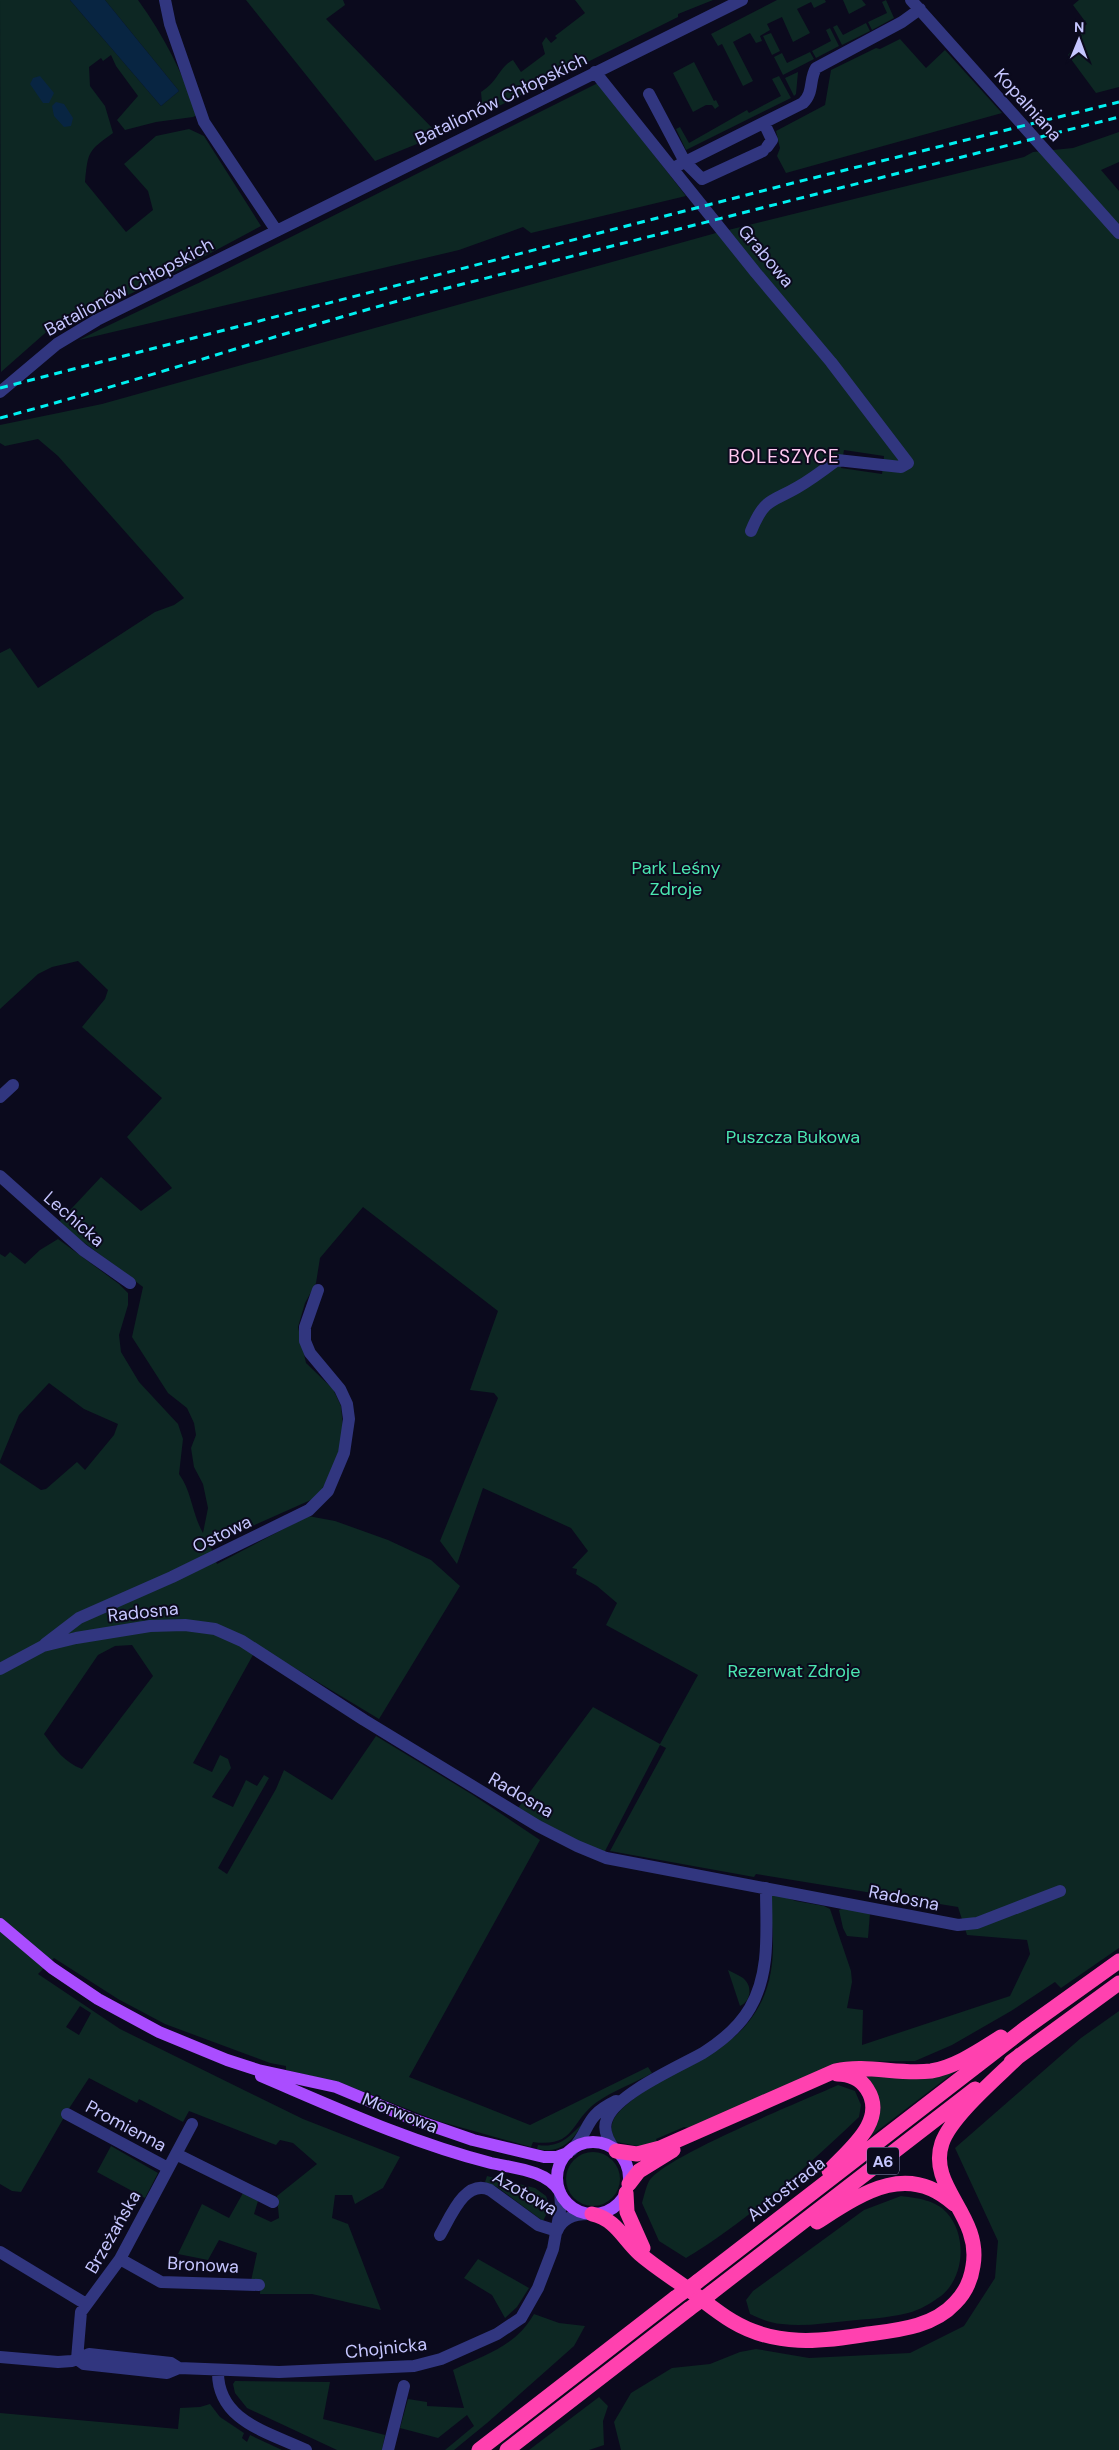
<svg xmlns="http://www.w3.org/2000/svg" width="1119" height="2450" font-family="'DM Sans',sans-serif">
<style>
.green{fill:#0d2723;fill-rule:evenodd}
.water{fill:#082542}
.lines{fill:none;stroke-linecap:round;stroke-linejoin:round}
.minor{stroke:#31367f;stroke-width:12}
.major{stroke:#aa4dff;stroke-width:12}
.highway{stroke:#ff41af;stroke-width:15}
.rail{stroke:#00f1f1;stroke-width:3;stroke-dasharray:8 6;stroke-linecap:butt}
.highway-bridge{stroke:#ff41af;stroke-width:15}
.labels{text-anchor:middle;stroke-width:4;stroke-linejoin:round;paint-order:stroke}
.shield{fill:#0b0a1d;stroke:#8e8ebb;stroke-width:1}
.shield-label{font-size:16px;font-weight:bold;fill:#c6c6ff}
.street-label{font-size:18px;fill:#c6c6ff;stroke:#0b0a1d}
.park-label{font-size:18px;fill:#4be6b0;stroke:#0b0a1d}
.neighbourhood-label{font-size:19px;letter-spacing:1px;fill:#ffc8f0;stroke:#0b0a1d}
</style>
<rect width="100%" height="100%" fill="#0b0a1d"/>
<!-- green -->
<path class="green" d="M 0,0 L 70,0 L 161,106 L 179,91 L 105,0 L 138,0 C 164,36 183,73 197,115 L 193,117 L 156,122 L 125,130 L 117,120 L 138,96 L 116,66 L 111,55 L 103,61 L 101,58 L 89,67 L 90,86 L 105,106 L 113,133 C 88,151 88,151 85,182 L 126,232 L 153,210 L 148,191 L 124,164 L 156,136 L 189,129 L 204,136 L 261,226 L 179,270 L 65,326 L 52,327 L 1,372 Z
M 246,0 L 343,0 L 345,5 L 326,19 L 439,135 L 375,161 Z
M 575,0 L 713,0 L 678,14 L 678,17 L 483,114 L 481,92 C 499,81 498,68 513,60 L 521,72 L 545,54 L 542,43 L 546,37 L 551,43 L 557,38 L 555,36 L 585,13 Z
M 777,0 L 825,0 L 826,2 L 814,8 L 811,2 L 797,9 L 810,33 L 793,42 L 782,17 L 767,24 L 770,30 L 760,36 L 762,41 L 756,43 L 750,33 L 733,42 L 753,81 L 743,86 L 722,44 L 718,46 L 711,34 Z
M 843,0 L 862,0 L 866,5 L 849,14 Z
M 886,0 L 894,18 L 872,30 L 868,22 L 887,13 L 882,2 Z
M 1079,0 L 1119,0 L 1119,87 L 1096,93 L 1068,55 L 1082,36 L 1078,31 L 1087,24 L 1073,5 Z
M 866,23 L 870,31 L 842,45 L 833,27 L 837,25 L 843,35 Z
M 830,28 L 839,46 L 816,58 L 812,51 L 831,41 L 826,30 Z
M 771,33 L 780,51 L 772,55 L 763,36 Z
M 900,39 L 926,68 L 945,50 L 1002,113 L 786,173 L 777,156 L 780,148 L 776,131 L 825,105 L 831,70 L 876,48 L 880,49 Z
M 810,52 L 814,59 L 783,75 L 774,57 L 782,53 L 787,63 Z
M 694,62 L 714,101 L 716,100 L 719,106 L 715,109 L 712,105 L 706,105 L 693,112 L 673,73 Z
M 798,72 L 796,94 L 794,96 L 785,78 Z
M 779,76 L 791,98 L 686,150 L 676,129 L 680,127 L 689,143 L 747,110 L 749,113 L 781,96 L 772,79 Z
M 598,83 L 686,196 L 531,233 L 523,227 L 459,250 L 79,340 C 132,313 186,290 239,263 C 359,203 478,143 598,83 Z
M 1119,132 L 1119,162 L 1101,170 L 1119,191 L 1119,1948 L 1061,1988 L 1055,1982 L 1011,2011 L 952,2045 L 915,2061 L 839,2062 L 693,2129 L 684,2127 L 656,2139 L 658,2144 L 648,2148 L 617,2142 C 612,2136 610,2128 613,2121 C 625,2094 708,2057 734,2037 C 744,2029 752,2018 758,2008 C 779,1972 773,1931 769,1892 L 796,1901 L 824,1906 L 830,1909 L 851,1971 L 852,1982 L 847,2008 L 863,2010 L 862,2045 L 1010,1996 L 1030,1954 L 1027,1940 L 967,1935 L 958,1907 L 756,1874 L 754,1877 L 610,1851 L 666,1748 L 660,1745 L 604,1853 L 561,1834 L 518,1808 L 593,1707 L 660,1744 L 698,1675 L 606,1625 L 617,1603 L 597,1586 L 576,1574 L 577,1569 L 572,1568 L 588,1551 L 571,1528 L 483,1488 L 457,1564 L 440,1541 L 498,1398 L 494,1393 L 470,1390 L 498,1311 L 363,1207 L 320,1258 L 316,1283 L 305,1303 L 298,1327 L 306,1363 L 333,1389 L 341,1406 L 343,1427 L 340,1452 L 321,1492 L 313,1499 L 210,1545 L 217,1564 L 308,1516 L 335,1521 L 388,1540 L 431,1560 L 460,1586 L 379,1719 L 258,1646 L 193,1763 L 212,1772 L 220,1755 L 228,1759 L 231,1768 L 212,1797 L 233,1807 L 246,1780 L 257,1786 L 264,1775 L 269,1778 L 218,1868 L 227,1874 L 276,1789 L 284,1770 L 332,1800 L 376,1736 L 473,1795 L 540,1840 L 409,2077 L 530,2125 L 648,2067 L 652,2073 C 635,2083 614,2090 597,2102 C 570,2121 576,2148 533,2142 L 531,2147 L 438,2121 L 341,2083 L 286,2070 L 286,2066 L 270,2063 L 165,2024 L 118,1999 L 54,1958 L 38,1974 L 120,2029 L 303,2119 L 400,2157 L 383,2188 L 355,2204 L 352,2195 L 335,2195 L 332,2218 L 348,2224 L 381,2310 L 312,2294 L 260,2294 L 261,2281 L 251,2281 L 257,2253 L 219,2240 L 208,2260 L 178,2254 L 202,2204 L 229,2218 L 243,2193 L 258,2201 L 254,2214 L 271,2222 L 279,2218 L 277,2196 L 317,2164 L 293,2143 L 280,2140 L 276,2145 L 189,2111 L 183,2122 L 139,2099 L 137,2103 L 89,2078 L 70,2107 L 21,2192 L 12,2191 L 0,2184 L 0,1463 L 41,1490 L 46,1489 L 77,1462 L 85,1470 L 114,1435 L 118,1424 L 84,1409 L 49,1383 L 19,1415 L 0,1461 L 0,1254 L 5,1257 L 10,1252 L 25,1264 L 40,1250 L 58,1239 L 119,1284 L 128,1293 L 128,1305 L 119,1335 L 121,1352 L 139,1382 L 178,1424 L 183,1439 L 179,1474 C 192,1492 192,1514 203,1533 L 208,1508 L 203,1484 L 194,1467 L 191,1448 L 196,1435 L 194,1423 L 187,1408 L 168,1393 L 132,1337 L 143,1287 L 58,1223 L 101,1177 L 141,1211 L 172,1188 L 127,1137 L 162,1098 L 82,1027 L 105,999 L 108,990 L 78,961 L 52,967 L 38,974 L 0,1009 L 0,653 L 10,648 L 38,688 L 155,612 L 174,605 L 184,598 L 58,456 L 38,439 L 5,446 L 0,443 L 0,425 L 102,404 L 716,233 L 1024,157 L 1033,152 L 1073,148 ZM 844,450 L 884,456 L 882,474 L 841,468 ZM 132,1645 L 153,1676 L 82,1769 C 64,1762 56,1750 44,1734 L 98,1655 L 115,1646 ZM 80,2006 L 91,2013 L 79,2035 L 66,2027 Z
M 843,1908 L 870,1913 L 868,1938 L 847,1936 L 843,1928 L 839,1910 Z
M 728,1970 C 733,1973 739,1975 743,1978 C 753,1986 751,2001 740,2006 Z
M 1119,2011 L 1119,2450 L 621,2450 L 614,2422 L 631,2393 L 672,2368 L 710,2364 L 740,2352 L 756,2349 L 809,2358 L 910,2353 L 964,2326 L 995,2278 L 998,2241 L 955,2148 L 1081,2038 Z
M 957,2070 L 868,2138 L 866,2076 Z
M 838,2085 L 855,2091 L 861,2105 L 859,2117 C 805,2168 750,2219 686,2258 L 659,2241 L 642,2203 C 644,2196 646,2187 649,2181 C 663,2157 805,2100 838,2085 Z
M 583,2123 C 572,2142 560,2154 537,2149 L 538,2145 C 559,2148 568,2138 583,2123 Z
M 111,2146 L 158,2173 L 145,2198 L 97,2172 Z
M566 2179a27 27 0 1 1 54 0a27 27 0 1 1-54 0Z
M 487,2176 L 535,2188 L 546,2196 L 550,2207 L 543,2221 L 497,2187 L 485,2182 Z
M 901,2196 C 917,2198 936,2200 947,2213 C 967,2235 965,2277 941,2296 C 931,2303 920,2310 908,2313 C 888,2318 867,2319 847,2321 C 826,2323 803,2327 782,2324 C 770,2323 761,2319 750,2314 L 746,2300 L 753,2291 L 864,2210 Z
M 478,2259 L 529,2288 L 517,2307 L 505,2318 L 492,2295 L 464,2278 Z
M 534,2314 L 559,2323 L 585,2326 L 574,2346 L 487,2423 L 454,2450 L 445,2450 L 474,2426 L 467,2415 L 438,2438 L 400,2428 L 408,2399 L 427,2402 L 427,2406 L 464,2408 L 453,2370 C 486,2354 515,2347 534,2314 Z
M 235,2381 L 330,2382 L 323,2419 L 385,2435 L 382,2450 L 337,2450 L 247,2408 L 235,2393 L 233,2384 Z
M 599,2397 L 608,2406 L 603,2421 L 604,2445 L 589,2450 L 529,2450 Z
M 210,2404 L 220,2417 L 244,2433 L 242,2438 L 247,2442 L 250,2435 L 282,2450 L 0,2450 L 0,2413 L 178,2429 L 180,2408 L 200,2407 Z"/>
<!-- water -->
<path class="water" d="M 70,0 L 105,0 L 179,91 L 161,106 Z
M 40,76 L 54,93 L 49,103 L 43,103 L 30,84 L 33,78 Z
M 56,102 L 64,104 L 73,118 L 71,126 L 64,127 L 54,116 L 52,106 Z"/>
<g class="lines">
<!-- minor -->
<path class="minor" d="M 165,0 L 170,24 L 204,122 L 276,230
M 911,0 L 1119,233
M 595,72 L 756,273 L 831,362 L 908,463 L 901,467 L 837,460 C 825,469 812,479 798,487 C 771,503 765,497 751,531
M 649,94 L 685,162 L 702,179 L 763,151
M 764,123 L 772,140 L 767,147
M 673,168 L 803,103 C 814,93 809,79 816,68 L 902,22 L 920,9
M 0,392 L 57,344 L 97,320 L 742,0
M 0,1097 L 13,1085
M 0,1176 L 83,1250 L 130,1283
M 45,1644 L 79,1618 L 172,1577 L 309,1510 L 328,1491 L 344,1453 L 349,1419 L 347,1404 L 340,1389 L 310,1353 L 305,1341 L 305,1327 L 318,1290
M 0,1669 L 43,1646 L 76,1638 L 150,1626 L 185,1625 L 215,1629 L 242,1641 L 364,1720 L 538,1826 L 577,1846 L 606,1858 L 958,1925 L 977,1923 L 1060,1891
M 67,2114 L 168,2168
M 572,2150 C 592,2128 583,2117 616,2101
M 615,2150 C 609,2142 602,2130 607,2119 C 616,2094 680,2066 703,2053 C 722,2041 739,2027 750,2008 C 771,1972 766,1929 766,1888
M 176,2154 L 273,2202
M 557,2231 C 562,2218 575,2214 588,2214
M 440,2235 C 450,2218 465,2178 490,2190 L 538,2225 L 557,2231
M 0,2252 L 86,2304
M 120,2259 L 161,2282 L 259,2285
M 0,2357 L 58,2362 L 72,2361 L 89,2354 L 171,2363 L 179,2368 L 279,2372 L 414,2366 L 441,2359 L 497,2334 L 521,2318 L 538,2288 L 553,2249 L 561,2205 L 560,2193
M 77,2359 L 81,2312 L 120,2259 L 192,2124
M 77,2359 L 84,2364 L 167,2373 L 179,2368
M 218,2371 C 217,2421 268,2432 306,2450
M 388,2450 L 404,2386"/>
<!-- major -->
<path class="major" d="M 0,1924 L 52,1968 L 98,1999 L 159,2032 L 227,2060 L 258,2070 L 336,2087 L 415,2120 L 473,2140 L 544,2157 L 557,2157 L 568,2153
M 261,2076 C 336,2108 412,2143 491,2163 C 513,2168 547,2170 560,2192
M557 2178a36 36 0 1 1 72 0a36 36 0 1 1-72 0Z"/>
<!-- highway -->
<path class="highway" d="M 1011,2062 L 1119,1983
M 616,2151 L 637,2154 L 660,2148 L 835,2071 C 867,2064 899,2075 931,2071 C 956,2067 980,2050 1001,2037
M 829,2171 C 848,2150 888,2121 867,2089 C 860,2078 850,2074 837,2074
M 629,2184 L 639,2171 L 673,2150
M 626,2193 L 627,2212 L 643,2248
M 592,2214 C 616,2219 624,2240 640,2254 C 655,2267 673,2278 689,2290 C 703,2300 717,2312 732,2321 C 775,2347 821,2342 868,2334 C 898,2330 933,2327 955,2303 C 965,2293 971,2280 973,2266 C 982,2215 927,2187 942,2143 C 951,2116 999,2076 1020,2055
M 817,2222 C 861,2194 907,2161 954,2204
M 697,2282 L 1027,2027 L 1119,1961
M 711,2293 L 975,2089
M 479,2450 L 675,2298
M 507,2450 L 689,2309"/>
<!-- rail -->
<path class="rail" d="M 0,388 L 793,183 L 1119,102
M 0,418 C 140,381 276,334 416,296 L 1119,117"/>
<!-- highway-bridge -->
<path class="highway-bridge" d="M 675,2298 L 697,2282
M 689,2309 L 711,2293"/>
</g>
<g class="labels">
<!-- shield labels -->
<rect class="shield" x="867" y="2147.5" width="32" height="27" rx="4"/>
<g class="shield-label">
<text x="883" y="2167">A6</text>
</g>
<!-- street labels -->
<g class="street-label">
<text transform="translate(501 99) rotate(-26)" y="6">Batalionów Chłopskich</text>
<text transform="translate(1028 105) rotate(48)" y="6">Kopalniana</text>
<text transform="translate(766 256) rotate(50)" y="6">Grabowa</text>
<text transform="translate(129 287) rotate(-28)" y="6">Batalionów Chłopskich</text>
<text transform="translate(74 1219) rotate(41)" y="6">Lechicka</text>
<text transform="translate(222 1534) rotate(-26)" y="6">Ostowa</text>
<text transform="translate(143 1612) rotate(-6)" y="6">Radosna</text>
<text transform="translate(521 1795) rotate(30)" y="6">Radosna</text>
<text transform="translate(904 1898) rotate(11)" y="6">Radosna</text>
<text transform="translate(400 2113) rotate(22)" y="6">Morwowa</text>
<text transform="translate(126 2126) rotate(28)" y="6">Promienna</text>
<text transform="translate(786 2189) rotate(-38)" y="6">Autostrada</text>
<text transform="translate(525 2193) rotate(30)" y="6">Azotowa</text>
<text transform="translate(113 2232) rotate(-60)" y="6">Brzeżańska</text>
<text transform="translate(203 2265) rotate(3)" y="6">Bronowa</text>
<text transform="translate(386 2348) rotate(-6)" y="6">Chojnicka</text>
</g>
<!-- park labels -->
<g class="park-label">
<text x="676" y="874">Park Leśny<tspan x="676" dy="21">Zdroje</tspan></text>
<text x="793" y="1143">Puszcza Bukowa</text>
<text x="794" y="1677">Rezerwat Zdroje</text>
</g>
<!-- neighbourhood labels -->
<g class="neighbourhood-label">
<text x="784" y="463">BOLESZYCE</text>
</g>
</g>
<!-- north arrow -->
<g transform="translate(1079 40) rotate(1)" stroke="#0b0a1d" stroke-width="4" paint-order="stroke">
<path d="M0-4L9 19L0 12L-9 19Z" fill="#c6c6ff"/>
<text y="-8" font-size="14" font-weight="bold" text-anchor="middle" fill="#c6c6ff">N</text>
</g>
</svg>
